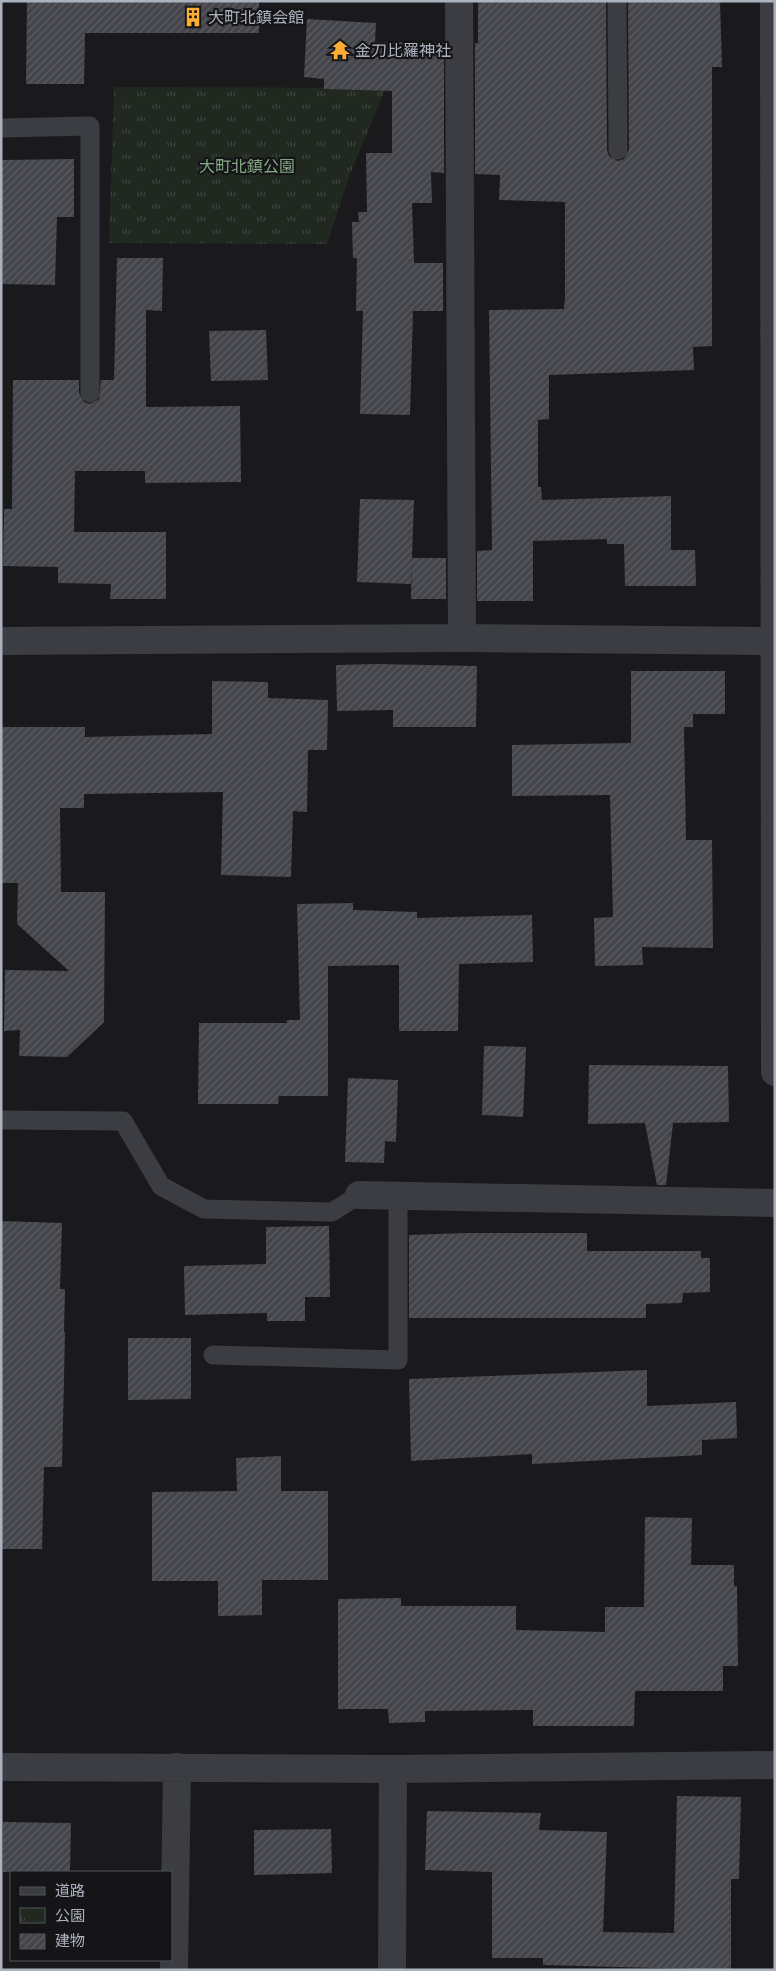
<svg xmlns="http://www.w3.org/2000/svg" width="776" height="1971" font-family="'Golos Text','Noto Sans JP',sans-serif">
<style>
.park{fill:url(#park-tufts)}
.building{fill:url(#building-hatch)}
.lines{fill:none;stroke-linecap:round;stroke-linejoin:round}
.service{stroke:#3b3d42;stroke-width:19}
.minor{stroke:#3b3d42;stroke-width:28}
.labels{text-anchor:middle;stroke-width:4.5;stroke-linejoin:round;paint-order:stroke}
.poi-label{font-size:16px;fill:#acb2bd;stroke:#151518;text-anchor:start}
.park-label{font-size:16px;fill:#83a883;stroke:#151518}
</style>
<defs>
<pattern id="park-tufts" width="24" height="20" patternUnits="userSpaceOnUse" patternTransform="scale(1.25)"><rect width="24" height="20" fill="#202820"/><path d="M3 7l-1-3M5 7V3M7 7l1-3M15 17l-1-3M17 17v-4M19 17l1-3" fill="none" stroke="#3e453e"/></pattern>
<pattern id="building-hatch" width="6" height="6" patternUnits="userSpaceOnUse" patternTransform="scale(1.25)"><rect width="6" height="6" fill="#44454a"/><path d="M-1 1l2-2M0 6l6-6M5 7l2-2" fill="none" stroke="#5c5d62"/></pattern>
</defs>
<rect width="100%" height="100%" fill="#1a1a1d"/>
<!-- park -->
<path class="park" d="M 114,87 L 386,88 L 350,174 L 327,244 L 109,243 Z"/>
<!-- building -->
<path class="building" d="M 27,1 L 259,1 L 259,33 L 85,33 L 84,84 L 26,84 Z
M 478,1 L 606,1 L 607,150 L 609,156 L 618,161 L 624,159 L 629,150 L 628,1 L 720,1 L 722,67 L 712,67 L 712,346 L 693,347 L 694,370 L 549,375 L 549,419 L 538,420 L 538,487 L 541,487 L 542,500 L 671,496 L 671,550 L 695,550 L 696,586 L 625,586 L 624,544 L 607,544 L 607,539 L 533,541 L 533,601 L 477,601 L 477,551 L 492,550 L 489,310 L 564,309 L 565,296 L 565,202 L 499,200 L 500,175 L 475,174 L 475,43 L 478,43 Z
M 307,19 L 376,23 L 375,42 L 444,43 L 444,173 L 431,172 L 432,203 L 412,203 L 414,263 L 443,263 L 443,311 L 413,311 L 410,415 L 360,414 L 363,311 L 356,311 L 357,258 L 353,258 L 352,222 L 359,222 L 358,212 L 367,212 L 366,153 L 392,153 L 392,91 L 324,89 L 324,79 L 304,77 Z
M 74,159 L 74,217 L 57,217 L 55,285 L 1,284 L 1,160 Z
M 117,258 L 163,258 L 162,311 L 146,310 L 146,407 L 240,406 L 241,482 L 145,483 L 145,471 L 75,471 L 74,532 L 166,532 L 166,599 L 110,599 L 111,584 L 58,583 L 58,567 L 3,566 L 4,509 L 12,509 L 13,380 L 79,380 L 79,393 L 84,402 L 90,404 L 99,399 L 101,380 L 114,380 Z
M 266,330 L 268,380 L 211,381 L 209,331 Z
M 360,499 L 414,500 L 411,584 L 357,582 Z
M 412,558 L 446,558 L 446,599 L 411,599 Z
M 376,664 L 477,666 L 476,727 L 393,727 L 393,710 L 337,711 L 336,665 Z
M 631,671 L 725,671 L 725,714 L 693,714 L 693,727 L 684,727 L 686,840 L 712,840 L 713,948 L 642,947 L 643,965 L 595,966 L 594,918 L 613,917 L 610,795 L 512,796 L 512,745 L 631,743 Z
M 212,681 L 268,682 L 268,698 L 328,700 L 327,750 L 308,750 L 307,812 L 293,811 L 291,877 L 221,875 L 223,792 L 84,794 L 84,808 L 60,808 L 61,892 L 105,892 L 104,1022 L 67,1057 L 19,1056 L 20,1030 L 4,1031 L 5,970 L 69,971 L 17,924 L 18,883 L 1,883 L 1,727 L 85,727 L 85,737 L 212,734 Z
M 353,903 L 353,910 L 417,912 L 417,918 L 532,915 L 533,962 L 459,964 L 458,1031 L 399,1031 L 399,965 L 328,966 L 328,1096 L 279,1096 L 278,1104 L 198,1104 L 199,1023 L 287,1023 L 287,1020 L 300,1020 L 297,904 Z
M 484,1046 L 526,1047 L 523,1117 L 482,1115 Z
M 589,1065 L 728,1066 L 729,1122 L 673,1123 L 666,1185 L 657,1185 L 645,1123 L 588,1124 Z
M 348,1078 L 398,1080 L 396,1142 L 385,1141 L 384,1163 L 345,1162 Z
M 1,1221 L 62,1223 L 60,1289 L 65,1289 L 64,1332 L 65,1332 L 62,1467 L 44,1467 L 42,1549 L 1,1549 Z
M 329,1226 L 330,1297 L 305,1297 L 305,1321 L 267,1321 L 267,1313 L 185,1315 L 184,1266 L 266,1264 L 266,1227 Z
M 466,1233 L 587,1233 L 587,1251 L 701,1251 L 701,1258 L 710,1258 L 710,1292 L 683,1293 L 682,1303 L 646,1304 L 646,1318 L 409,1318 L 409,1235 Z
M 128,1338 L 191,1338 L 191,1399 L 128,1400 Z
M 647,1370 L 647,1406 L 736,1402 L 737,1438 L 702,1440 L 702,1455 L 532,1464 L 532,1454 L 411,1461 L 409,1379 Z
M 281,1456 L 281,1491 L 328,1491 L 328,1580 L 262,1580 L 262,1615 L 218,1616 L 218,1581 L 152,1581 L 152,1492 L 237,1491 L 236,1458 Z
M 645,1517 L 692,1518 L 691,1565 L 734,1565 L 734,1586 L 737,1586 L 738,1666 L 723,1666 L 723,1691 L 635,1691 L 634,1726 L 533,1726 L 533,1710 L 425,1711 L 425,1722 L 389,1723 L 388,1709 L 338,1709 L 338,1599 L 401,1598 L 401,1606 L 516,1606 L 516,1630 L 605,1632 L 605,1607 L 644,1607 Z
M 677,1796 L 741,1797 L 739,1879 L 731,1879 L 731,1970 L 543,1965 L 543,1958 L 492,1958 L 492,1872 L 425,1870 L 427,1811 L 541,1813 L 539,1830 L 607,1832 L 603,1932 L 674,1933 Z
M 3,1822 L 71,1823 L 70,1872 L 3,1872 Z
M 331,1829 L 332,1873 L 254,1875 L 254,1830 Z"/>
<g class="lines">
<!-- service -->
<path class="service" d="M 617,1 L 618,150
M 1,128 L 90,126 L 90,393
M 1,1120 L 123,1121 L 161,1186 L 204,1209 L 332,1212 L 359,1195
M 213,1355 L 398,1360 L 398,1196"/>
<!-- minor -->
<path class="minor" d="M 459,1 L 462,638
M 774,1 L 775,1072
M 1,641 L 462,638 L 775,641
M 359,1195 L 775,1203
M 1,1767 L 393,1769 L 775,1765
M 174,1970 L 177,1767
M 392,1970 L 393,1769"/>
</g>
<!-- icons -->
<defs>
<symbol id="building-bare" viewBox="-9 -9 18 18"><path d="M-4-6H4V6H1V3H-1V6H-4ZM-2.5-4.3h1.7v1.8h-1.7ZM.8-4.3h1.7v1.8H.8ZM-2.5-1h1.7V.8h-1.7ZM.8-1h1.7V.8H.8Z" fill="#fbad34" stroke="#151518" stroke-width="2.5" paint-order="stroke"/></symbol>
<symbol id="temple-bare" viewBox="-9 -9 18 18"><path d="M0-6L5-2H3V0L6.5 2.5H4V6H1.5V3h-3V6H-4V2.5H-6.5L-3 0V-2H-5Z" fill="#fbad34" stroke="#151518" stroke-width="2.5" paint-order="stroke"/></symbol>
</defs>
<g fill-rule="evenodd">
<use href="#building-bare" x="179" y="3" width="28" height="28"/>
<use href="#temple-bare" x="326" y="36" width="28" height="28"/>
</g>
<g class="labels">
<!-- poi labels -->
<g class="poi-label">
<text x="208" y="23">大町北鎮会館</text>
<text x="355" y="56">金刀比羅神社</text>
</g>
<!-- park labels -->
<g class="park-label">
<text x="247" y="172">大町北鎮公園</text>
</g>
</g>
<!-- border -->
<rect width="776" height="1971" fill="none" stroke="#acb2bd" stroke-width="5"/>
<!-- legend -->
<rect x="10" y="1871" width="162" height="90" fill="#151518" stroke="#51545a"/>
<rect x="20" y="1887" width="25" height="8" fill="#3b3d42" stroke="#51545a"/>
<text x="55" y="1896" font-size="15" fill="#acb2bd">道路</text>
<rect x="20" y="1908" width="25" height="15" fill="url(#park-tufts)" stroke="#51545a"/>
<text x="55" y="1921" font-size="15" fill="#acb2bd">公園</text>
<rect x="20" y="1934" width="25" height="15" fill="url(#building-hatch)" stroke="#51545a"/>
<text x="55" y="1946" font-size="15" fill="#acb2bd">建物</text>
</svg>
